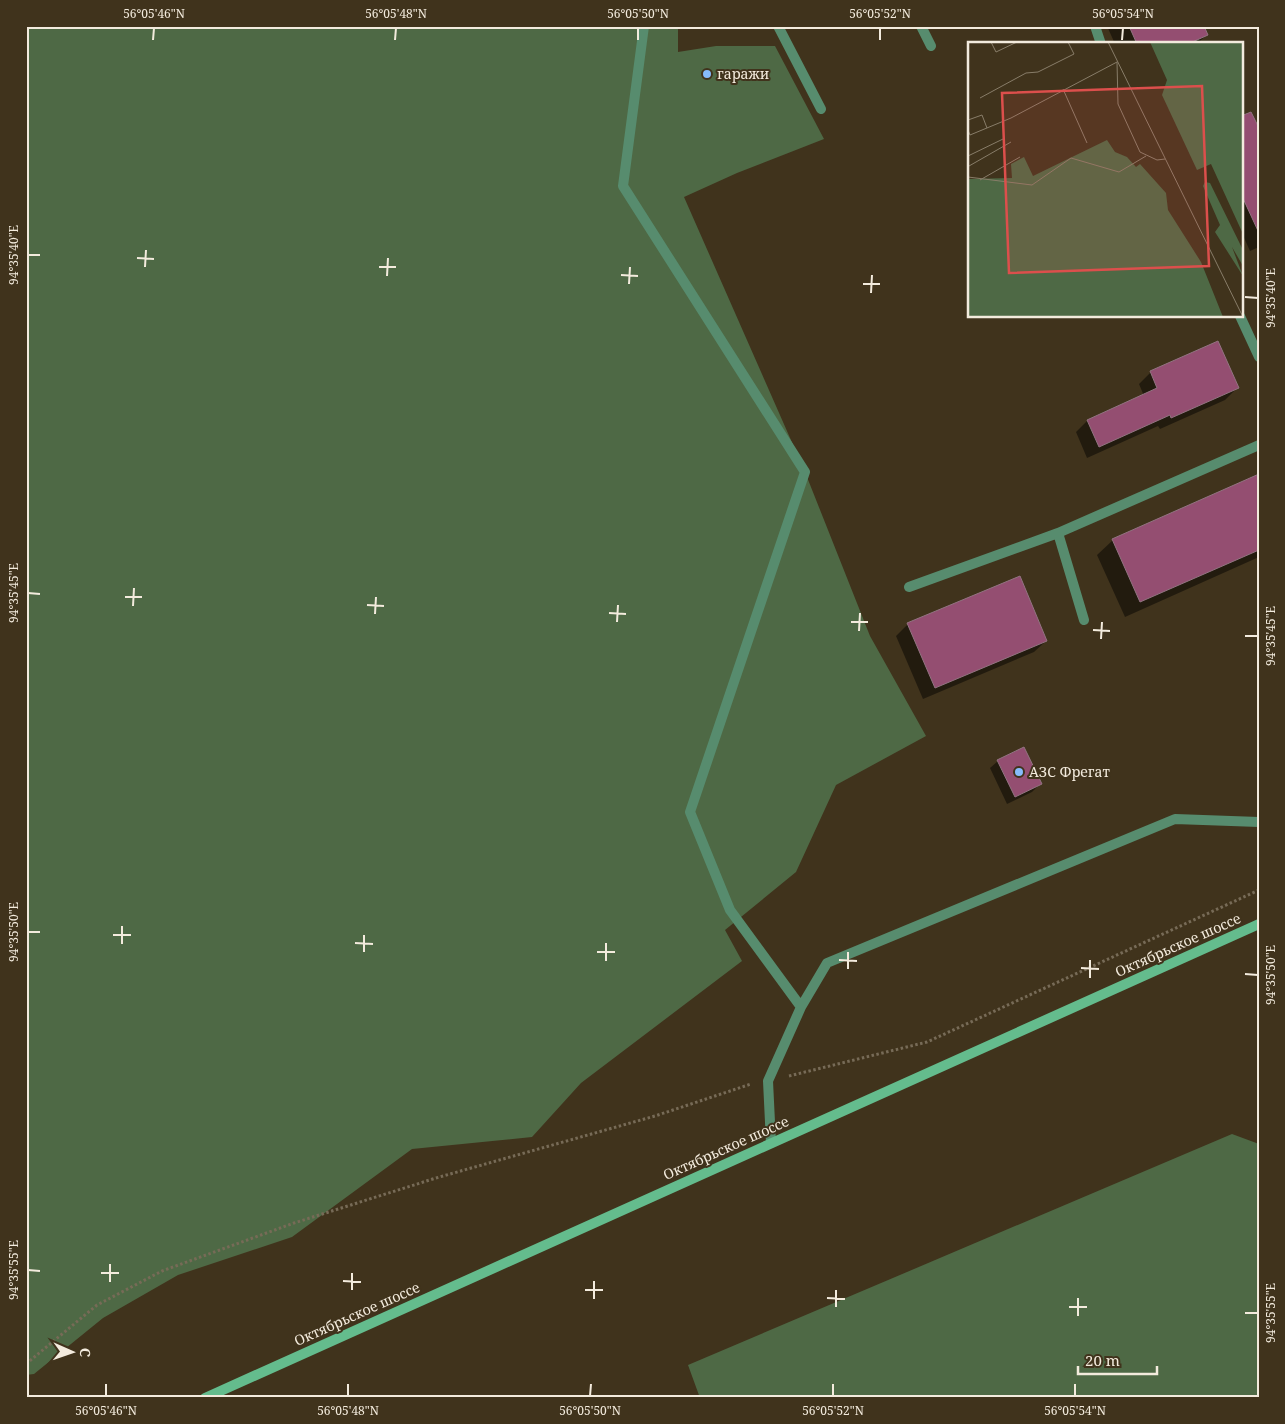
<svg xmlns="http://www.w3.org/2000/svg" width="1285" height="1424" font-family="'Noto Serif',serif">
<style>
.green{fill:#4e6945}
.shadow{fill:#0007}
.building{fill:#944e71;stroke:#927481}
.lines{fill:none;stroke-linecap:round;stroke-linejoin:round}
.path{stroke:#776b57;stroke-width:3;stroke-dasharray:2.5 2.5;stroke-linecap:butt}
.lane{stroke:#578c6e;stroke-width:10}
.secondary{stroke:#64bc8d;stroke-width:10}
.ticks{fill:none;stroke:#f3ebdd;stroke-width:2}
.poi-dot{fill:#86bbfb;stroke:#40331c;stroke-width:2}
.labels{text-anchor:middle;stroke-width:4;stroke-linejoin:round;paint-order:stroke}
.poi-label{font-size:14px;fill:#f3ebdd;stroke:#40331c;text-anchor:start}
.street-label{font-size:14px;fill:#f3ebdd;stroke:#40331c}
.inset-road{fill:none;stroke:#887d69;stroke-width:1}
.view{fill:#dc4f4c;fill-opacity:0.15;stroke:#dc4f4c;stroke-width:2.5}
.inset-edge{fill:none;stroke:#f3ebdd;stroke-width:2.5}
.neatline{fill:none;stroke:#f3ebdd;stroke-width:2}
.ticks-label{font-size:12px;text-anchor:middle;fill:#f3ebdd}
</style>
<rect width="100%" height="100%" fill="#40331c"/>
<!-- green -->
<path class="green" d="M 26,26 L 678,26 L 678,52 L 716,46 L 775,46 L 824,139 L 737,173 L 684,197 L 805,472 L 870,636 L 926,736 L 836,785 L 796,872 L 725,930 L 742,961 L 581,1083 L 532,1137 L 412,1149 L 292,1237 L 178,1275 L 103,1318 L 34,1374 L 26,1375 Z
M 1232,1134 L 1259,1144 L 1259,1398 L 700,1398 L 688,1365 Z"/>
<!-- shadow -->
<path class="shadow" d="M 1107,26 L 1202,26 L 1206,35 L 1197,44 L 1115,44 Z
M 1241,118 L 1259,131 L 1259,247 L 1250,251 L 1241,231 Z
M 1151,372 L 1237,388 L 1225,400 L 1160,429 L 1158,426 L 1087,458 L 1076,432 L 1087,421 L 1144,396 L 1139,384 Z
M 1259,475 L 1259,557 L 1125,617 L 1097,555 L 1113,540 Z
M 908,624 L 1046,641 L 1034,652 L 923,699 L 896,636 Z
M 998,761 L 1040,784 L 1032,792 L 1007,804 L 990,768 Z"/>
<!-- building -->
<path class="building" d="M 1129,26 L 1204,26 L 1208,35 L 1188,44 L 1137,44 Z
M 1251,112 L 1259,128 L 1259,233 L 1241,194 L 1241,116 Z
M 1218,341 L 1239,388 L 1171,418 L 1170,415 L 1099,447 L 1087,420 L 1157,388 L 1150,371 Z
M 1259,474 L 1259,550 L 1140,602 L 1112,539 Z
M 1020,576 L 1047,641 L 935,688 L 907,623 Z
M 1024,747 L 1042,784 L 1015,797 L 997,760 Z"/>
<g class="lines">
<!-- path -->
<path class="path" d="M 789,1076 L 927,1042 L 1259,890
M 26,1364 L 97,1305 L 162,1271 L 294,1223 L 436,1178 L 655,1116 L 751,1084"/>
<!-- lane -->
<path class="lane" d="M 644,26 L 623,186 L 805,472 L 690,812 L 730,910 L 801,1007
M 778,26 L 821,109
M 921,26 L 931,46
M 1095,26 L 1101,44
M 1240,316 L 1259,357
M 1058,533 L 1084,620
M 909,587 L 1058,533 L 1259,445
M 771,1143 L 768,1081 L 801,1007 L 827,963 L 1175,819 L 1259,822"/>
<!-- secondary -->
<path class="secondary" d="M 205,1398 L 1259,924"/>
</g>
<!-- ticks -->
<path class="ticks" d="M 153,40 L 154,28M 395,40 L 396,28M 638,40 L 638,28M 880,40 L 880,28M 1122,40 L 1123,28M 28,255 L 40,255M 137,258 L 154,259M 145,267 L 146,250M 379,267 L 396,267M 621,275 L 638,276M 387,276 L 388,258M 629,284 L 630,267M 863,284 L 880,284M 871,293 L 872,275M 1245,297 L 1258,298M 28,593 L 40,594M 125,597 L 142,597M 367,605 L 384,606M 133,606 L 134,588M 609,613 L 626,614M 375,614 L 376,597M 617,622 L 618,605M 851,622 L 868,622M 1093,630 L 1110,631M 859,631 L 860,613M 1245,636 L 1258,636M 1101,639 L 1102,622M 28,932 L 40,932M 113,935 L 131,935M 355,943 L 373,944M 122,944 L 122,926M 364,952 L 364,935M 597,952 L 615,952M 839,960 L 857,961M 606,961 L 606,943M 1081,968 L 1099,969M 848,969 L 848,952M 1245,974 L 1258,975M 1090,978 L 1090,960M 28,1270 L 40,1271M 101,1273 L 119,1273M 343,1281 L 361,1282M 110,1282 L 110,1264M 352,1290 L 352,1273M 585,1290 L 603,1290M 827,1298 L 845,1299M 594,1299 L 594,1281M 836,1307 L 836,1290M 1069,1307 L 1087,1307M 1245,1313 L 1258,1313M 1078,1316 L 1078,1298M 106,1396 L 106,1384M 348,1396 L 348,1384M 590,1396 L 591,1384M 833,1396 L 833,1384M 1075,1396 L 1075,1384"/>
<!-- markers -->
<g class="poi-dot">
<circle cx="707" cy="74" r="5"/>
<circle cx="1019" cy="772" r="5"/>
</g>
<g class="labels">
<!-- poi labels -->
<g class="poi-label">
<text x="717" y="79">гаражи</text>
<text x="1029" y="777">АЗС Фрегат</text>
</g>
<!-- street labels -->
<g class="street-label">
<text transform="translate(1178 945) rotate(-24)" y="5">Октябрьское шоссе</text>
<text transform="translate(726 1148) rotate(-24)" y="5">Октябрьское шоссе</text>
<text transform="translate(357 1314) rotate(-24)" y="5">Октябрьское шоссе</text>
</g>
</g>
<!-- overview -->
<g transform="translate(968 42)">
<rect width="275" height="275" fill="#40331c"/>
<path d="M 182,0 L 275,0 L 275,192 L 243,122 L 229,128 L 194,53 L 199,38 ZM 139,98 L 147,110 L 159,115 L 168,125 L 172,122 L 198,151 L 200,168 L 233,220 L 255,275 L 0,275 L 0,137 L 44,136 L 43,122 L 56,115 L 65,134 ZM 237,140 L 242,141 L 275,208 L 275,224 L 264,205 L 275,234 L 247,190 L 252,183 L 235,144 Z" fill="#4e6945"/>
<path class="inset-road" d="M 23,0 L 28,10 L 49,0M 140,0 L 275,275M 95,47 L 119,101M 12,56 L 58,31 L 70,30 L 106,12 L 100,0M 0,78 L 14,73 L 19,86M 0,88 L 2,93 L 43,76 L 149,20 L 150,62 L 172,110 L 189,118 L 197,117M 0,114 L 35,97M 1,124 L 43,100M 0,135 L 64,143 L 103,116 L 151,130 L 178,114M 12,138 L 52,115"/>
<path class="view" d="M 234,44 L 241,224 L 41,231 L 34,51 Z"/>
<rect width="275" height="275" class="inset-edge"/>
</g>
<!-- border -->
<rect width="1285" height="1424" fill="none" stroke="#40331c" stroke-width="55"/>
<!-- north arrow -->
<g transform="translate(72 1352) rotate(92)" stroke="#40331c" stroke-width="4" paint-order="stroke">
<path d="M0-4L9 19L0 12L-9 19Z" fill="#f3ebdd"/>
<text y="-8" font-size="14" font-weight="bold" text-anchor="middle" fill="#f3ebdd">С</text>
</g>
<!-- scale -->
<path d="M1078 1366v8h79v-8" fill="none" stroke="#f3ebdd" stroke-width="2.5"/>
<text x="1085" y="1366" font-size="15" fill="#f3ebdd" stroke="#40331c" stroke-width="4" paint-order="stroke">20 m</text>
<rect x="28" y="28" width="1230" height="1368" class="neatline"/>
<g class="ticks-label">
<text x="154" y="18">56°05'46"N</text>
<text x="396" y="18">56°05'48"N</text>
<text x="638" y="18">56°05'50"N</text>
<text x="880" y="18">56°05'52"N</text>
<text x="1123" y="18">56°05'54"N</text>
<text transform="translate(14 255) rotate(-90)" y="4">94°35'40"E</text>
<text transform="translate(1271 298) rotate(-90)" y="4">94°35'40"E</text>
<text transform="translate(14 593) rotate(-90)" y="4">94°35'45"E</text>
<text transform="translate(1271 636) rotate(-90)" y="4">94°35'45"E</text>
<text transform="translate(14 932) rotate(-90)" y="4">94°35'50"E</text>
<text transform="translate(1271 975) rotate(-90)" y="4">94°35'50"E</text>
<text transform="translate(14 1270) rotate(-90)" y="4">94°35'55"E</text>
<text transform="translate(1271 1313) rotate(-90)" y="4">94°35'55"E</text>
<text x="106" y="1415">56°05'46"N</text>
<text x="348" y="1415">56°05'48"N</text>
<text x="590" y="1415">56°05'50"N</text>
<text x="833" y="1415">56°05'52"N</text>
<text x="1075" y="1415">56°05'54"N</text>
</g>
</svg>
